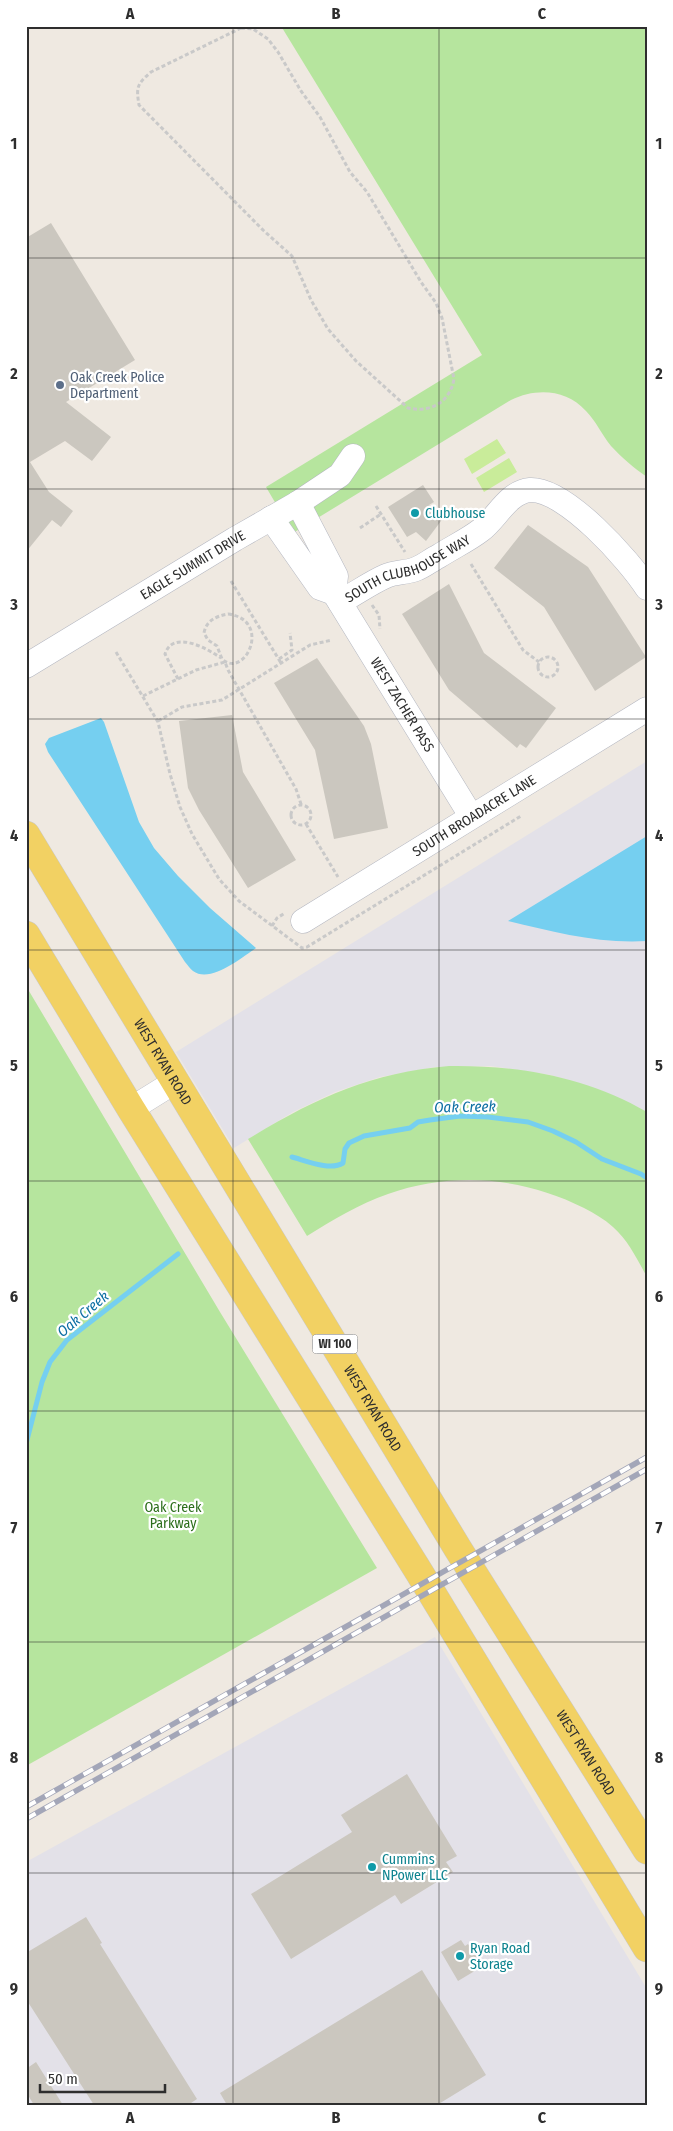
<svg xmlns="http://www.w3.org/2000/svg" width="673" height="2131" font-family="'Fira Sans Condensed',sans-serif">
<style>
.industrial{fill:#e3e1e8}
.green{fill:#b6e59e}
.pitch{fill:#c9ec9a}
.water{fill:#75cff0}
.lines{fill:none;stroke-linecap:round;stroke-linejoin:round}
.stream{stroke:#75cff0;stroke-width:5}
.building{fill:#cbc7bf}
.minor-casing{stroke:#b4b7c1;stroke-width:25}
.major-casing{stroke:#c9c9c9;stroke-width:29}
.path{stroke:#c9c9c9;stroke-width:3;stroke-dasharray:4 2.5;stroke-linecap:butt}
.minor{stroke:#fff;stroke-width:24}
.major{stroke:#f2d163;stroke-width:28}
.rail-casing{stroke:#a3a6b8;stroke-width:5.5}
.rail{stroke:#fff;stroke-width:4;stroke-dasharray:11;stroke-linecap:butt}
.grid{fill:none;stroke:#2e2e2e;stroke-width:1;stroke-opacity:0.55}
.service-dot{fill:#5c6f8a;stroke:#fff;stroke-width:2}
.culture-dot{fill:#0f9aa8;stroke:#fff;stroke-width:2}
.labels{text-anchor:middle;stroke-width:4.5;stroke-linejoin:round;paint-order:stroke}
.shield{fill:#fff;stroke:#6d6d6d;stroke-width:1}
.shield-label{font-size:12px;font-weight:bold;fill:#2e2e2e}
.service-label{font-size:14px;fill:#4e5e75;stroke:#fff;text-anchor:start}
.culture-label{font-size:14px;fill:#0d838f;stroke:#fff;text-anchor:start}
.street-label{font-size:14px;fill:#2e2e2e;stroke:#fff}
.park-label{font-size:14px;fill:#2c6e1b;stroke:#fff}
.water-label{font-size:15px;font-style:italic;fill:#0d6fa3;stroke:#fff}
.neatline{fill:none;stroke:#2e2e2e;stroke-width:2}
.grid-label{font-size:16px;text-anchor:middle;font-weight:bold;fill:#2e2e2e}
</style>
<rect width="100%" height="100%" fill="#efe9e1"/>
<!-- industrial -->
<path class="industrial" d="M 647,761 L 647,1112 L 600,1090 L 551,1075 L 491,1066 L 435,1067 L 380,1077 L 335,1092 L 293,1112 L 234,1148 L 176,1052 Z
M 435,1637 L 647,1989 L 647,2105 L 26,2105 L 26,1862 Z"/>
<!-- green -->
<path class="green" d="M 281,26 L 647,26 L 647,477 C 634,468 621,457 611,446 C 602,435 596,421 586,411 C 566,389 536,388 511,400 L 293,533 L 266,487 L 482,355 Z
M 26,986 L 220,1312 L 377,1568 L 26,1766 Z
M 449,1066 C 519,1065 586,1077 647,1112 L 647,1277 C 637,1259 628,1240 613,1227 C 604,1219 594,1213 584,1208 C 523,1177 453,1171 388,1194 C 359,1204 333,1220 307,1236 L 248,1139 C 316,1098 369,1073 449,1066 Z"/>
<!-- pitch -->
<path class="pitch" d="M 497,439 L 506,453 L 472,474 L 464,459 Z
M 509,458 L 517,472 L 484,492 L 476,478 Z"/>
<!-- water -->
<path class="water" d="M 101,718 L 104,722 L 139,822 L 154,848 L 178,876 L 210,908 L 256,948 C 241,958 210,984 193,971 C 190,969 187,964 185,962 L 48,752 L 45,744 L 49,738 Z
M 647,836 L 647,941 C 599,944 554,932 508,921 Z"/>
<g class="lines">
<!-- stream -->
<path class="stream" d="M 292,1157 C 307,1161 330,1171 343,1163 L 345,1149 L 349,1143 L 364,1136 L 410,1128 L 418,1122 L 430,1120 L 460,1116 L 488,1117 L 528,1122 L 553,1131 L 576,1142 L 602,1159 L 641,1174 L 647,1178
M 26,1444 L 42,1382 L 50,1362 L 67,1340 L 178,1254"/>
</g>
<!-- building -->
<path class="building" d="M 51,223 L 135,360 L 66,402 L 111,437 L 92,461 L 65,441 L 30,462 L 49,492 L 73,511 L 61,527 L 52,520 L 26,552 L 26,238 Z
M 423,485 L 434,502 L 429,505 L 444,517 L 426,541 L 416,532 L 407,537 L 388,507 Z
M 528,525 L 588,567 L 646,657 L 595,691 L 544,607 L 494,568 Z
M 449,584 L 484,653 L 556,708 L 526,748 L 520,744 L 517,748 L 449,690 L 402,614 Z
M 317,658 L 364,726 L 371,744 L 388,828 L 334,839 L 315,750 L 274,683 Z
M 232,715 L 243,772 L 296,860 L 248,888 L 199,810 L 188,788 L 179,721 Z
M 407,1774 L 457,1856 L 446,1862 L 453,1872 L 401,1904 L 395,1895 L 291,1959 L 251,1894 L 352,1832 L 341,1815 Z
M 86,1917 L 102,1943 L 100,1944 L 197,2099 L 188,2105 L 94,2105 L 26,1999 L 26,1953 Z
M 461,1940 L 465,1946 L 468,1944 L 479,1960 L 474,1963 L 478,1969 L 458,1981 L 441,1952 Z
M 422,1970 L 486,2075 L 437,2105 L 227,2105 L 220,2093 Z
M 36,2062 L 63,2105 L 34,2105 L 26,2092 L 26,2069 Z"/>
<g class="lines">
<defs>
<g id="minor">
<path d="M 271,518 L 320,588 L 334,593 L 336,576 L 298,503"/>
<path id="s1" d="M 334,593 L 471,816"/>
<path id="s2" d="M 340,602 C 355,594 370,583 386,576 C 395,572 406,573 416,569 C 424,566 431,560 439,556 C 453,547 468,540 481,530 C 497,518 508,492 530,490 C 565,488 629,560 647,588"/>
<path id="s3" d="M 26,666 L 235,539 L 298,503 L 340,475 L 353,456"/>
<path id="s4" d="M 303,921 L 647,709"/>
<path d="M 131,1109 L 176,1081"/>
</g>
<g id="major">
<path id="s5" d="M 26,835 L 458,1549 L 647,1850"/>
<path d="M 26,935 L 131,1109 L 419,1572 L 647,1948"/>
</g>
</defs>
<!-- minor casing -->
<use href="#minor" class="minor-casing"/>
<!-- major casing -->
<use href="#major" class="major-casing"/>
<!-- path -->
<path class="path" d="M 241,28 L 253,29 L 268,39 L 278,52 L 301,91 L 320,117 L 350,172 L 367,192 L 421,282 L 436,303 L 442,318 L 454,379 C 450,402 431,413 408,408 L 356,361 L 328,329 L 311,300 L 292,256 L 263,230 L 139,105 C 136,87 137,84 151,72 Z
M 376,506 L 405,552
M 360,528 L 381,514
M 471,564 L 523,650 L 539,662
M 231,581 L 281,663
M 372,605 L 379,615 L 380,629
M 228,614 C 273,620 245,680 222,659 L 217,646 L 208,640 L 204,633 C 206,621 216,616 228,614 Z
M 116,652 L 158,722 L 170,774 L 180,807 L 192,834 L 219,879 L 239,901 L 302,948 L 307,947 L 521,816
M538 667a10 10 0 1 1 20 0a10 10 0 1 1-20 0Z
M 279,659 L 292,650 L 290,633
M 178,679 L 165,654 C 173,629 208,649 221,658
M 143,696 L 196,670 L 225,662 L 228,670 L 296,789 L 301,804
M 158,721 L 182,707 L 222,700 L 310,645 L 332,640
M291 815a10 10 0 1 1 20 0a10 10 0 1 1-20 0Z
M 306,824 L 338,877
M 272,926 L 277,918 L 285,913"/>
<!-- minor -->
<use href="#minor" class="minor"/>
<!-- major -->
<use href="#major" class="major"/>
<defs>
<path id="rail" d="M 26,1807 L 647,1457
M 26,1819 L 647,1469"/>
</defs>
<!-- rail casing -->
<use href="#rail" class="rail-casing"/>
<!-- rail -->
<use href="#rail" class="rail"/>
</g>
<!-- grid -->
<path class="grid" d="M 233,26 L 233,2105M 439,26 L 439,2105M 26,258 L 647,258M 26,489 L 647,489M 26,719 L 647,719M 26,950 L 647,950M 26,1181 L 647,1181M 26,1411 L 647,1411M 26,1642 L 647,1642M 26,1873 L 647,1873"/>
<!-- markers -->
<circle class="service-dot" cx="60" cy="385" r="5"/>
<g class="culture-dot">
<circle cx="415" cy="513" r="5"/>
<circle cx="372" cy="1867" r="5"/>
<circle cx="460" cy="1956" r="5"/>
</g>
<g class="labels">
<!-- shield labels -->
<rect class="shield" x="312.5" y="1334.5" width="45" height="19" rx="4"/>
<g class="shield-label">
<text x="335" y="1348">WI 100</text>
</g>
<!-- service labels -->
<g class="service-label">
<text x="70" y="382">Oak Creek Police<tspan x="70" dy="16">Department</tspan></text>
</g>
<!-- culture labels -->
<g class="culture-label">
<text x="425" y="518">Clubhouse</text>
<text x="382" y="1864">Cummins<tspan x="382" dy="16">NPower LLC</tspan></text>
<text x="470" y="1953">Ryan Road<tspan x="470" dy="16">Storage</tspan></text>
</g>
<!-- street labels -->
<g class="street-label">
<text dy="5" stroke="none"><textPath href="#s3" startOffset="195">EAGLE SUMMIT DRIVE</textPath></text>
<text dy="5" stroke="none"><textPath href="#s2" startOffset="76">SOUTH CLUBHOUSE WAY</textPath></text>
<text dy="5" stroke="none"><textPath href="#s1" startOffset="131">WEST ZACHER PASS</textPath></text>
<text dy="5" stroke="none"><textPath href="#s4" startOffset="201">SOUTH BROADACRE LANE</textPath></text>
<text dy="5" stroke="none"><textPath href="#s5" startOffset="265">WEST RYAN ROAD</textPath></text>
<text dy="5" stroke="none"><textPath href="#s5" startOffset="670">WEST RYAN ROAD</textPath></text>
<text dy="5" stroke="none"><textPath href="#s5" startOffset="1075">WEST RYAN ROAD</textPath></text>
</g>
<!-- park labels -->
<g class="park-label">
<text x="173" y="1512">Oak Creek<tspan x="173" dy="16">Parkway</tspan></text>
</g>
<!-- water labels -->
<g class="water-label">
<text transform="translate(465 1107) rotate(-1)" y="5">Oak Creek</text>
<text transform="translate(83 1314) rotate(-40)" y="5">Oak Creek</text>
</g>
</g>
<!-- border -->
<rect width="673" height="2131" fill="none" stroke="#ffffff" stroke-width="55"/>
<!-- scale -->
<path d="M40 2084v8h125v-8" fill="none" stroke="#2e2e2e" stroke-width="2.5"/>
<text x="48" y="2084" font-size="15" fill="#2e2e2e" stroke="#ffffff" stroke-width="4" paint-order="stroke">50 m</text>
<rect x="28" y="28" width="618" height="2076" class="neatline"/>
<g class="grid-label">
<text x="130" y="19">A</text>
<text x="336" y="19">B</text>
<text x="542" y="19">C</text>
<text x="14" y="149">1</text>
<text x="659" y="149">1</text>
<text x="14" y="379">2</text>
<text x="659" y="379">2</text>
<text x="14" y="610">3</text>
<text x="659" y="610">3</text>
<text x="14" y="841">4</text>
<text x="659" y="841">4</text>
<text x="14" y="1071">5</text>
<text x="659" y="1071">5</text>
<text x="14" y="1302">6</text>
<text x="659" y="1302">6</text>
<text x="14" y="1533">7</text>
<text x="659" y="1533">7</text>
<text x="14" y="1763">8</text>
<text x="659" y="1763">8</text>
<text x="14" y="1994">9</text>
<text x="659" y="1994">9</text>
<text x="130" y="2123">A</text>
<text x="336" y="2123">B</text>
<text x="542" y="2123">C</text>
</g>
</svg>
